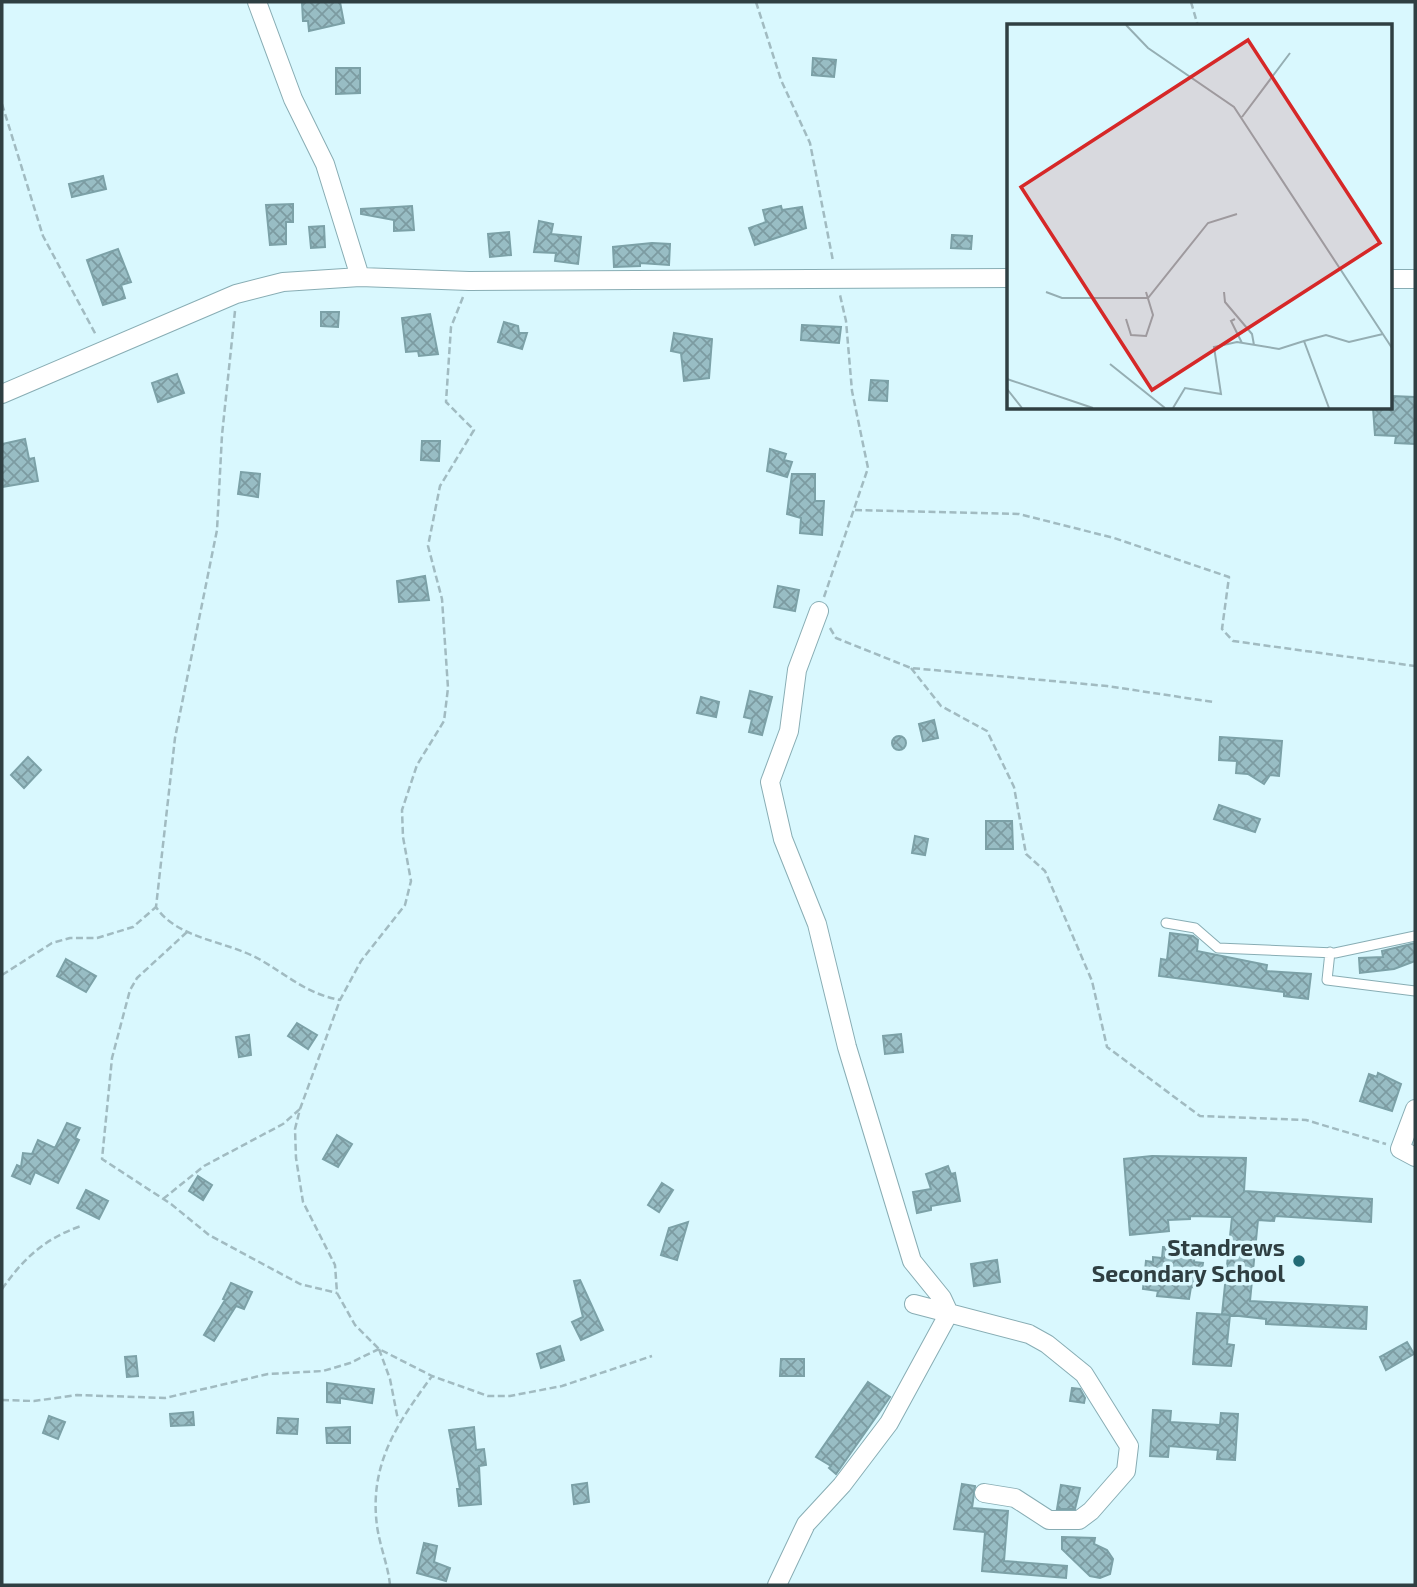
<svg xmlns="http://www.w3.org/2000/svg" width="1417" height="1587" font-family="'Exo 2',sans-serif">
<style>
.building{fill:url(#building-cross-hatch);stroke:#7ca1a7;stroke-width:2}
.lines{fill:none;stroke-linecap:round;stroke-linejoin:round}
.service-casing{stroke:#88adb4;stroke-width:11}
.minor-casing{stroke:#88adb4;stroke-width:20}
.path{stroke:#a1bbc1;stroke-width:2.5;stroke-dasharray:7 3.5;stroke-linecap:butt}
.service{stroke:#fff;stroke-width:9}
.minor{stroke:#fff;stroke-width:18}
.poi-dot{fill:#226b76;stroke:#d9f8fe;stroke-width:2.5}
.labels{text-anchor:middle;stroke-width:7;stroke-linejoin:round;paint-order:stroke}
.poi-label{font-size:23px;font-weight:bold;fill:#2f3f42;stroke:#d9f8fe;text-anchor:end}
.inset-road{fill:none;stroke:#95aeb3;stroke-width:2}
.view{fill:#d62828;fill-opacity:0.15;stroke:#d62828;stroke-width:3.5}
.inset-edge{fill:none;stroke:#2f3f42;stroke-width:3.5}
</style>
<defs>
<pattern id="building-cross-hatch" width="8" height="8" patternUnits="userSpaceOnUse" patternTransform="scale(1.75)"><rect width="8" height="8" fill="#98bdc4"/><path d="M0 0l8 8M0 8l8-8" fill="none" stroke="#7c9ba1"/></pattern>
</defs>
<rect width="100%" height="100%" fill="#d9f8fe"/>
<!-- building -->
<path class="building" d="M 302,2 L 340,2 L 344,23 L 309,31 L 308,21 L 303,21 Z
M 813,58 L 836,60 L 834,77 L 812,75 Z
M 336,68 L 360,68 L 360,93 L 336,94 Z
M 103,176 L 106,189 L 72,197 L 69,184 Z
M 293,204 L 293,222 L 286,222 L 286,244 L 270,245 L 266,205 Z
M 412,206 L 414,230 L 394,231 L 394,220 L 361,214 L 361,209 Z
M 781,206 L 782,210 L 802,207 L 806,228 L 755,245 L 749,228 L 766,222 L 763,210 Z
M 539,221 L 553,224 L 551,234 L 581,237 L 578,264 L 555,261 L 556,253 L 534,252 Z
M 324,226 L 325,247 L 311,248 L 309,227 Z
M 509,232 L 511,255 L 490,257 L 488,234 Z
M 952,235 L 972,236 L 971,249 L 951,248 Z
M 652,243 L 670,244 L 669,265 L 640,263 L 640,266 L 614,267 L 613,247 Z
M 118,249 L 131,282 L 121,285 L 125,298 L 103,305 L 87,260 Z
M 321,312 L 339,312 L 338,327 L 321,326 Z
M 430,314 L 438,354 L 419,356 L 418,351 L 406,352 L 402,318 Z
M 504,322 L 518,326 L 519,333 L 527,333 L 522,349 L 498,342 Z
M 802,325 L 841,327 L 839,343 L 801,340 Z
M 674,333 L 712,339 L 709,378 L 684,381 L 681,353 L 671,351 Z
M 177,374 L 184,393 L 158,402 L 152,383 Z
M 871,380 L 888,381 L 887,401 L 869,400 Z
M 1391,396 L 1415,397 L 1415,444 L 1395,443 L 1396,436 L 1375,435 L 1373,408 L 1391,408 Z
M 25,439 L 29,459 L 34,458 L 38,481 L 2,487 L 2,444 Z
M 422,441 L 440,441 L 439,461 L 421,460 Z
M 770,449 L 786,454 L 784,460 L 792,462 L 787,477 L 767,471 Z
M 241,472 L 260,474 L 258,497 L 238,494 Z
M 792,474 L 815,474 L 815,501 L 824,501 L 822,535 L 800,533 L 801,518 L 787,514 Z
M 425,576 L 429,600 L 399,602 L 397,581 Z
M 778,586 L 799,590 L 795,611 L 774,607 Z
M 750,691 L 772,697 L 762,735 L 749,732 L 752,719 L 744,717 Z
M 701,697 L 719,702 L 716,717 L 697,713 Z
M 934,720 L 938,738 L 923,741 L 919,724 Z
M892 743a7 7 0 1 1 14 0a7 7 0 1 1-14 0Z
M 1220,737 L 1282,741 L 1279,776 L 1270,775 L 1264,784 L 1248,774 L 1236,773 L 1237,761 L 1219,760 Z
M 28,757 L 41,770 L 24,788 L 11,775 Z
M 1219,805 L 1260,819 L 1255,832 L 1214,819 Z
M 986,821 L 1012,821 L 1013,849 L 986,849 Z
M 915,836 L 928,839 L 925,855 L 912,853 Z
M 1170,933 L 1193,936 L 1198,940 L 1197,951 L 1267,965 L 1266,971 L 1311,974 L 1308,999 L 1284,996 L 1284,992 L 1159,976 L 1161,959 L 1167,960 Z
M 1415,943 L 1415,961 L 1394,969 L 1360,973 L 1359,958 L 1383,957 L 1382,951 Z
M 66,959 L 96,976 L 86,992 L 57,976 Z
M 297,1023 L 317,1035 L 308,1049 L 288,1036 Z
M 901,1034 L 903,1052 L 885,1054 L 883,1036 Z
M 249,1035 L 251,1055 L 239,1057 L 236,1037 Z
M 1378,1073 L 1401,1084 L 1392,1111 L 1360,1101 L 1369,1074 L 1377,1077 Z
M 67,1123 L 80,1128 L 75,1138 L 79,1140 L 58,1183 L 35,1172 L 30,1184 L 12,1176 L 17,1165 L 21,1167 L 23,1153 L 32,1154 L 38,1140 L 55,1148 Z
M 337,1135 L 352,1144 L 338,1167 L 323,1159 Z
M 1152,1156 L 1246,1158 L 1244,1191 L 1372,1199 L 1371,1222 L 1275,1216 L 1274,1221 L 1258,1220 L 1250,1301 L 1367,1307 L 1366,1329 L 1266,1324 L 1266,1319 L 1222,1314 L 1232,1217 L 1190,1216 L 1190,1219 L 1168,1220 L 1169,1231 L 1130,1235 L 1124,1159 Z
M 948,1166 L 951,1174 L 955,1173 L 960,1201 L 931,1206 L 931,1210 L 917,1213 L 913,1192 L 931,1189 L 926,1174 Z
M 198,1176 L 212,1185 L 203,1200 L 189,1191 Z
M 662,1183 L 673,1190 L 659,1212 L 648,1205 Z
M 86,1190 L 108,1201 L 99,1219 L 77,1208 Z
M 688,1222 L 677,1260 L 661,1255 L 669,1228 Z
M 1163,1247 L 1195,1251 L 1194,1262 L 1203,1263 L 1199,1288 L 1191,1287 L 1189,1299 L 1157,1296 L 1158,1291 L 1143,1289 L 1146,1261 L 1153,1262 L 1153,1257 L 1162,1258 Z
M 997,1260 L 1000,1282 L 974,1286 L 971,1264 Z
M 580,1280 L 603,1330 L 581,1340 L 572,1322 L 583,1317 L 574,1281 Z
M 231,1283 L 252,1292 L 244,1309 L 236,1306 L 214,1341 L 204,1335 L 225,1300 L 223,1299 Z
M 1197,1313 L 1230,1315 L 1227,1344 L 1234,1345 L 1231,1366 L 1193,1364 Z
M 1407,1342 L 1414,1354 L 1386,1370 L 1380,1357 Z
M 560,1346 L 564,1360 L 541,1368 L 537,1354 Z
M 136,1356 L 138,1376 L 127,1377 L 125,1357 Z
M 781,1359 L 804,1359 L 804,1376 L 780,1376 Z
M 868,1382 L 890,1397 L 836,1474 L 829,1468 L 831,1466 L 816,1457 Z
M 327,1383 L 374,1389 L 372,1403 L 340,1398 L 340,1403 L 327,1402 Z
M 1072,1388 L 1080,1389 L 1085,1398 L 1084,1403 L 1070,1401 Z
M 1153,1410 L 1171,1411 L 1170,1422 L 1220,1425 L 1221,1413 L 1238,1414 L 1235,1460 L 1217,1459 L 1218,1450 L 1169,1446 L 1168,1457 L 1150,1456 Z
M 193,1412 L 194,1425 L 171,1426 L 170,1414 Z
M 49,1416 L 65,1422 L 58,1439 L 43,1433 Z
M 278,1418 L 298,1419 L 297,1434 L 277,1433 Z
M 350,1427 L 350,1443 L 327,1443 L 326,1428 Z
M 474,1427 L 476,1450 L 484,1449 L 486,1465 L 479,1466 L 481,1504 L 459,1506 L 457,1489 L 460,1489 L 449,1430 Z
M 587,1483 L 589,1502 L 574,1504 L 572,1485 Z
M 962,1484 L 975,1486 L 972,1508 L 1008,1511 L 1004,1561 L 1067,1566 L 1066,1578 L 982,1571 L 985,1532 L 954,1529 Z
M 1061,1485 L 1080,1488 L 1075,1509 L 1057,1509 Z
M 1062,1537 L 1095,1538 L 1094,1544 L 1107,1550 L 1113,1559 L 1110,1574 L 1100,1578 L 1090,1576 L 1062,1549 Z
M 424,1543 L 437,1546 L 434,1562 L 450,1568 L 446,1581 L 417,1573 Z"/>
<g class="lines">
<defs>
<path id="service" d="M 1166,923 L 1195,928 L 1218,948 L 1335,953 L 1415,936
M 1330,952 L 1327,980 L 1415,991"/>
<path id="minor" d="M 257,2 L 293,99 L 325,164 L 360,277
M 1391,279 L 1415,279
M 2,394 L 236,294 L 283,282 L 360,277 L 469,281 L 1009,278
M 1415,1109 L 1400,1149 L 1415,1157
M 914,1304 L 1029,1334 L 1047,1344 L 1084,1374 L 1129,1446 L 1126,1471 L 1091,1511 L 1079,1520 L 1049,1520 L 1015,1498 L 984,1493
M 777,1585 L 806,1524 L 842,1485 L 889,1423 L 949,1313 L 942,1298 L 912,1261 L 847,1047 L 817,924 L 783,839 L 770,782 L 789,731 L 797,670 L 819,611"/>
</defs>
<!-- service casing -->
<use href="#service" class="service-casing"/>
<!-- minor casing -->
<use href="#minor" class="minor-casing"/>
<!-- path -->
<path class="path" d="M 756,2 L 781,80 L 810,143 L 833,261
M 1191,2 L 1198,26
M 2,104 L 43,236 L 96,335
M 463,297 L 451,327 L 446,402 L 474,430 L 440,486 L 428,546 L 442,599 L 448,688 L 444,721 L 417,765 L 402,810 L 403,837 L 411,881 L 405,905 L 361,961 L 340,1000 L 300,1109 L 295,1129 L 296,1158 L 303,1202 L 335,1265 L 337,1293 L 355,1325 L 379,1349 L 432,1376 L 488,1396 L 510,1396 L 562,1386 L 652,1356
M 235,311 L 222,435 L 217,530 L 175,738 L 156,907 C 177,939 227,941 259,959 C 287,975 307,994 340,1000
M 855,510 L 1019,514 L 1114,538 L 1229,577 L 1222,629 L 1233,641 L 1415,666
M 824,597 L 868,468 L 852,391 L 846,321 L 840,295
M 830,628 L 836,638 L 911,668 L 1107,686 L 1213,702
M 911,668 L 941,706 L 987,731 L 1014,787 L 1026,854 L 1045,871 L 1092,981 L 1107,1047 L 1200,1116 L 1306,1120 L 1386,1144
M 187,932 L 137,978 L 130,990 L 112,1058 L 102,1159 L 171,1204 L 209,1235 L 300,1284 L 337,1293
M 2,975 L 52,943 L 70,938 L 97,938 L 133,927 L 156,907
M 163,1199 L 204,1166 L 283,1124 L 300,1109
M 2,1289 C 24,1258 44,1239 81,1226
M 379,1349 L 390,1379 L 398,1420
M 2,1400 L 34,1401 L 77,1395 L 165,1398 L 268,1374 L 323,1371 L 350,1363 L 379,1349
M 390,1585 C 388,1565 380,1547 377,1526 C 369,1464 397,1424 432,1376"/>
<!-- service -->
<use href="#service" class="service"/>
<!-- minor -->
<use href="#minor" class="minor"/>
</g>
<!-- markers -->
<circle class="poi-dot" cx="1299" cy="1261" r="7"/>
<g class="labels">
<!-- poi labels -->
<g class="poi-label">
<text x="1285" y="1256">Standrews<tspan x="1285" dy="26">Secondary School</tspan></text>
</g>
</g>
<!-- overview -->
<g transform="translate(1007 24)">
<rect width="385" height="385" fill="#d9f8fe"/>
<path class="inset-road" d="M 119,1 L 141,24 L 227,83 L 385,324M 235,93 L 283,29M 39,268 L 55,274 L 141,274 L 201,199 L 230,190M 217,268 L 218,278 L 245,310 L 247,321M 119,295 L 124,311 L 139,312 L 146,291 L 139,268M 228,295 L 224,297 L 235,319M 103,340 L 158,384M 0,355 L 86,384M 0,365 L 15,384M 166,384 L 178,364 L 214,370 L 207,323 L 230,318 L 272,325 L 297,317M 322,384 L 297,317 L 319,311 L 342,318 L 376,310"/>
<path class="view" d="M 241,16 L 373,219 L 145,366 L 14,163 Z"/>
<rect width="385" height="385" class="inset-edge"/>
</g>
<!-- border -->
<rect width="1417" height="1587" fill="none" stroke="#2f3f42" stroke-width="7"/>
</svg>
